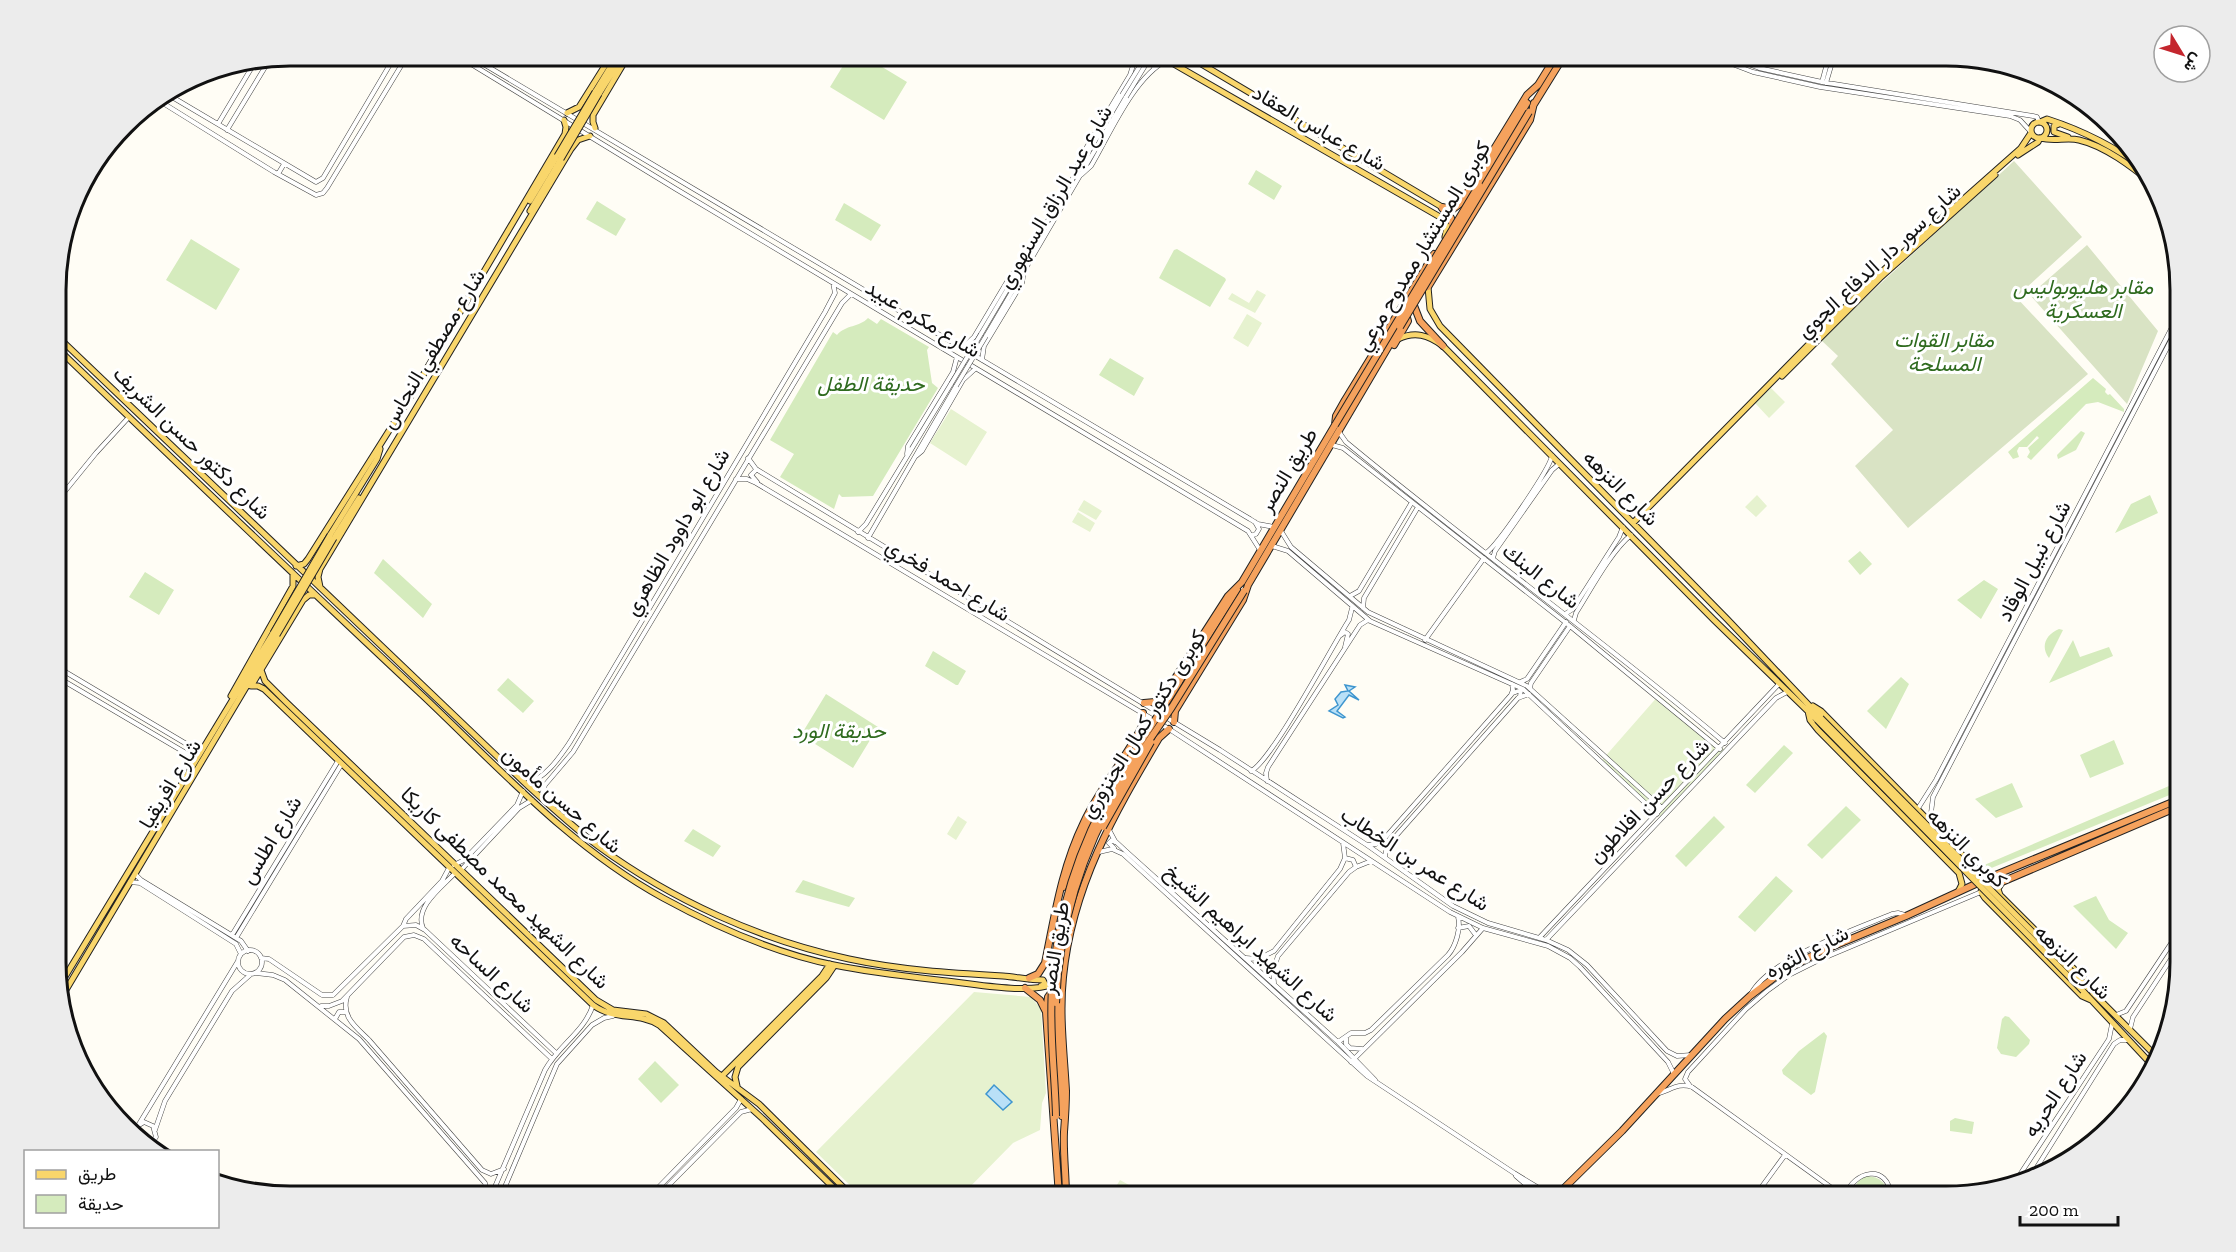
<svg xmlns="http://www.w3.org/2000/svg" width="2236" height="1252" font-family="'Zilla Slab',Vazirmatn,serif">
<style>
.green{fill:#d5ebbd}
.cemetery{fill:#d9e3c4}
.pitch{fill:#e6f2cf}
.water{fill:#b9e0f7;stroke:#3f96cf;stroke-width:1.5}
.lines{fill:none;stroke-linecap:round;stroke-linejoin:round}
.minor-casing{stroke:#444;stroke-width:5}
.major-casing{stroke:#222;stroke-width:7}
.highway-casing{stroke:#222;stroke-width:8}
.minor{stroke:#fff;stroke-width:4}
.major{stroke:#f9d66b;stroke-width:5}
.highway{stroke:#f5a25d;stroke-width:6}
.minor-bridge-casing{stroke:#444;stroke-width:5;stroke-linecap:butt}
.major-bridge-casing{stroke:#222;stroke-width:7;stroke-linecap:butt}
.highway-bridge-casing{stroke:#222;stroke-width:8;stroke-linecap:butt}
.minor-bridge{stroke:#fff;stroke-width:4}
.major-bridge{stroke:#f9d66b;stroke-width:5}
.highway-bridge{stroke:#f5a25d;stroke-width:6}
.labels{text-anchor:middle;stroke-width:6;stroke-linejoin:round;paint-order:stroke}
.street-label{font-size:21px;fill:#111;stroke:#fff}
.park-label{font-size:21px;font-style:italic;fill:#2f6b1f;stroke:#fff}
.rim{fill:none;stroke:#111;stroke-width:3}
</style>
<rect width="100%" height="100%" fill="#fffdf5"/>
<!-- green -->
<path class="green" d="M 849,56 L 864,56 L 907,82 L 884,120 L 830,87 Z
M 1256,170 L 1282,186 L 1274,200 L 1248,184 Z
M 597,201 L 626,219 L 616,236 L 586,219 Z
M 844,203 L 881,225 L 871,241 L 835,220 Z
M 191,239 L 240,269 L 216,310 L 166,280 Z
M 1177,249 L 1225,278 L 1226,280 L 1210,307 L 1159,278 L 1174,250 Z
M 868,318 L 877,324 L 881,319 L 929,347 L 927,350 L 932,383 L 938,388 L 873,496 L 842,497 L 839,494 L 834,509 L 780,477 L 794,454 L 770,440 L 833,332 L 837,335 C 845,325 860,327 868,318 Z
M 1110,358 L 1144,378 L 1134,396 L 1099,375 Z
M 2093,378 L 2106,389 L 2105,392 L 2108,395 L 2110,394 L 2124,409 L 2124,412 L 2098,402 L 2086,404 L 2031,460 L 2027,457 L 2030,452 L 2028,448 L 2039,438 L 2037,436 L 2027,447 L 2019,447 L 2017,451 L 2019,457 L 2013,459 L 2008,452 Z
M 2081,431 L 2085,433 L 2076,450 L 2058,459 L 2057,455 Z
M 2150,495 L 2158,513 L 2115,533 L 2131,504 Z
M 1860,551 L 1872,564 L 1860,575 L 1848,561 Z
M 383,559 L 432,604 L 423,618 L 374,573 Z
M 145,572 L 174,590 L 159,615 L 129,597 Z
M 1984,580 L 1998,589 L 1981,619 L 1957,600 Z
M 2059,629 L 2063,630 L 2049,658 C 2040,647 2046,634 2059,629 Z
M 2073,640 L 2080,657 L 2109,647 L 2113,656 L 2049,683 Z
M 933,651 L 966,671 L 958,685 L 956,685 L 925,666 Z
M 1901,677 L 1909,684 L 1886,729 L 1867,711 Z
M 508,678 L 534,701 L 523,713 L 497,690 Z
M 826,694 L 878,727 L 853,768 L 801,735 Z
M 2114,740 L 2124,764 L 2090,778 L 2080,755 Z
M 1784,745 L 1793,753 L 1755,793 L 1746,785 Z
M 2012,783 L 2023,807 L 1996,818 L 1975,799 Z
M 2169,786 L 2172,794 L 1989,869 L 1982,866 Z
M 1846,806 L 1861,820 L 1822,859 L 1807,845 Z
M 1714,816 L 1725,827 L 1686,867 L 1675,856 Z
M 693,829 L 721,846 L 713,857 L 684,841 Z
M 1776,876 L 1793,891 L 1755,932 L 1738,917 Z
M 803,880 L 855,898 L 849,907 L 795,892 Z
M 2096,896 L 2109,920 L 2128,933 L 2116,949 L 2073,906 Z
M 2005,1016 L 2009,1017 L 2030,1040 L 2029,1044 L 2016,1057 L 2001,1054 L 1997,1048 L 2002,1019 Z
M 1824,1032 L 1827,1036 L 1815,1092 L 1811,1095 L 1783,1074 L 1782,1070 L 1799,1051 Z
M 655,1061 L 679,1085 L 661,1103 L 638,1079 Z
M 1955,1118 L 1974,1122 L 1972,1134 L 1950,1131 L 1950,1121 Z
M 1868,1176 C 1880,1177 1888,1184 1888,1196 L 1865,1196 L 1852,1190 L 1860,1179 Z"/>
<!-- cemetery -->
<path class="cemetery" d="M 2014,161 L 2082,237 L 2016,297 L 2088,374 L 1908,528 L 1855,466 L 1893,430 L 1831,364 L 1838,356 L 1821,340 L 1880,284 Z
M 2087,245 L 2158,331 L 2127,404 L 2030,295 Z"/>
<!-- pitch -->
<path class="pitch" d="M 1257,290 L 1266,295 L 1255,313 L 1228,299 L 1232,293 L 1249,303 Z
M 1247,314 L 1262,323 L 1248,347 L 1233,338 Z
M 1771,388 L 1785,402 L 1769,418 L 1755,403 Z
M 951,409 L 987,432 L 966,466 L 930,443 Z
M 1757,495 L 1767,506 L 1756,517 L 1745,507 Z
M 1084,500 L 1102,511 L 1096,520 L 1078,510 Z
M 1078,512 L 1095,523 L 1090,532 L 1072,522 Z
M 1659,695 L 1725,750 L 1661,817 L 1602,760 Z
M 958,816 L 967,822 L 956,840 L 947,834 Z
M 974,992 L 1031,997 L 1041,1009 L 1046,1093 L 1042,1103 L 1040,1130 L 1013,1143 L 961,1196 L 861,1196 L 816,1152 Z
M 1120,1180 L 1147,1195 L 1110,1196 Z"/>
<!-- water -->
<path class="water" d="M 1345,685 L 1355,687 L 1349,691 L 1359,700 L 1349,695 L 1337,711 L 1345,717 L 1343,718 L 1329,711 L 1338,705 L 1335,699 L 1341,692 L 1348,691 Z
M 994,1085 L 1012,1102 L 1003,1110 L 986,1094 Z"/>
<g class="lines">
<defs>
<path id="minor" d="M 458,56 L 676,189 L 1248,531 L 1260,550
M 470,56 L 1250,519 L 1258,524 L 1274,527
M 1711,56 L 1753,72 L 1820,87 L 2010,116 L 2020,120 L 2031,132
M 1727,56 L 1759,68 L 1822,82 L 2033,116 L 2037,117 L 2039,122
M 1136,60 C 1144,53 1153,57 1154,67
M 1822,82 L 1829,56
M 1826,83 L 1834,56
M 167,94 L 316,182 L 323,178 L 395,56
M 158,100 L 274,172 L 316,195 L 323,193 L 327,188 L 407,56
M 218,124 L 255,62
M 227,130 L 270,59
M 1076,171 L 1079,160 L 1130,75 L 1136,56
M 278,174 L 284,164
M 1081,175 L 1091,166 C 1110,134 1133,78 1167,60
M 981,334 L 1122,95
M 986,336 L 1126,97
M 962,348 L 974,337 L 1011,275 L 1020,268
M 982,360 L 984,346 L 1022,283 L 1024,271
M 1339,432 L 1346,442 C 1470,545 1602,639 1725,743
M 1332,445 L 1343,448 L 1570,626 L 1720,749
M 907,454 L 908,446 L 953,372 L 957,357
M 916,456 L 922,451 L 963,380 L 975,369
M 748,458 L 756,469 L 1220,750 L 1367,845 L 1453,906 L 1488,923 L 1546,940 L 1568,950 L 1587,965 L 1667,1051 L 1677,1056 L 1691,1055
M 756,470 L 751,475 L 757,482
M 736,479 L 747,479 L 756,483 L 1169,729 L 1450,912 L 1483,928 L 1548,946 L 1570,958 L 1580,967 L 1668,1062 L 1674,1074
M 57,501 L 96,453 L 129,417
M 1281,531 L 1291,547 L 1368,612 L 1527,686 L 1662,808
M 858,532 L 866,524 L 951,384
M 1253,535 L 1256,534 L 1259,529 L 1255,522
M 868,538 L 956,386
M 1272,546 L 1288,551 L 1370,621 L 1523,689 L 1657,814
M 1486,553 C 1498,545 1549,470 1552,456
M 1493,558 L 1495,551 L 1552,470 L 1559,464
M 1350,596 L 1359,591 L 1412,502
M 1363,608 L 1364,598 L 1418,507
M 1565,614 L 1573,609 L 1619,537 L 1623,527
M 1574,620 L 1576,613 C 1590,591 1611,551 1631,535
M 1341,635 L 1345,632 L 1348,634 L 1345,647
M 1425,640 L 1484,558
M 57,667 L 200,752
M 57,677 L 196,759
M 1520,682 L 1527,679 L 1566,622
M 57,685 L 65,671
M 1530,688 L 1531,683 L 1570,626
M 1513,693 L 1521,690 L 1520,696
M 1251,771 C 1272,761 1332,646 1349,620 L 1352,608
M 1267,781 L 1266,773 L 1268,767 L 1360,625 L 1368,620
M 526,784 C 546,778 559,758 570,742 L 825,312 L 835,293 L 833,283
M 541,797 L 545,785 L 573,752 L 842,303 L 851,294
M 1917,810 L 1936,780 L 2180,312
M 1930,821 L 1933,797 L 2180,323
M 1108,828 L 1115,841 L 1128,853 L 1338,1042 L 1375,1080
M 1367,845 L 1376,844 L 1384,839 L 1511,695 L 1513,690 L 1512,684
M 1114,848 L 1109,843 L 1112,840 L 1115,842
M 1099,852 L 1112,849 L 1123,854 L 1367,1076 L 1514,1173 L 1542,1190 L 1558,1193
M 1385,856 L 1387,846 L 1518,698 L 1529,694
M 1345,858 L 1353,860 L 1356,867
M 454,865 L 464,860 L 517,805 L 523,791
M 461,870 L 519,808 L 532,800
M 135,874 L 141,880 L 241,941 L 248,951
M 130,882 L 140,883 L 236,944 L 241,954
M 403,926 L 416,925 L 425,930 L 556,1053
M 423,928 C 414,907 442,887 455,873
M 1458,928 L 1469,926 L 1475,934
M 232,935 L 338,761
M 236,938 L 341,765
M 1539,938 L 1779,684
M 1546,940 L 1776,698 L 1787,692
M238 962a12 12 0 1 1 24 0a12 12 0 1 1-24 0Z
M 1264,957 L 1266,964 L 1274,964
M 261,958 L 269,959 L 322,995 L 333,995 L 403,926 L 406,919 L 442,881 L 449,868
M 1246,958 L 1258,959 L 1274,951 L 1340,869 L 1345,858 L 1343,843
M 256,973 L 273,975 L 285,980 L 359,1039 L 485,1183 L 488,1196
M 1274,983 L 1273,970 L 1278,956 L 1349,872 L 1356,867 L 1371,861
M 1751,994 C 1769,959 1856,929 1892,914 L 1898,913 L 1905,915
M 347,997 C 341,1017 356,1027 369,1040 L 482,1170 L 491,1174 L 504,1169
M 321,1006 L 329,1006 L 342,1001 L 404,937 L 414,935 L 424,939 L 552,1059
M 2116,1015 L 2126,1011 L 2180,930
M 335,1019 L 339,1012 L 345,1012
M 2130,1029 L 2133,1017 L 2180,945
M 1346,1037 L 1346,1044 L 1350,1048 L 1362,1049
M 1338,1042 L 1351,1033 L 1365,1033 L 1371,1030 L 1448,955 C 1456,946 1461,928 1458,917
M 1351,1062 L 1462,952 L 1483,928
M 1690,1086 L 1685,1079 L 1688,1072 L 1746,1009 L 1767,991 L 1789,975 L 1819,960 L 1981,892
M 1656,1094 C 1670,1091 1677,1082 1692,1087 L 1843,1196
M 139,1124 L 238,961
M 134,1128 L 144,1122 L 153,1126 L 156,1137 L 151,1144
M 155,1130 L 165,1101 L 232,991 L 250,975
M 2032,1175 L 2114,1044 L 2120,1040 L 2127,1040
M 1516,1176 L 1539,1196
M 2017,1179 L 2109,1039 L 2112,1024
M 507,1186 L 510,1196
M 1563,1190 L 1567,1196
M 491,1196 L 545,1070 C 558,1046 585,1031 593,1005
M 501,1196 L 557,1064 L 592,1025 L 604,1018 L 613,1016
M 650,1196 L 736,1108 L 741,1099
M 658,1196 L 741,1112 L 752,1109
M 1755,1196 L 1785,1155
M 1845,1196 C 1854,1170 1888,1163 1891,1196"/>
<path id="major" d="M 1160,56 L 1440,217 L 1447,226 L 1445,237
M 1188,56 L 1442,207
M 595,92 L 617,56
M 599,94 L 623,56
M 567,113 L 579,107 L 611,56
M2031 130a8 8 0 1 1 16 0a8 8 0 1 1-16 0Z
M 2040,122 L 2047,119 C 2081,130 2117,148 2146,170
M 2059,124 L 2054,126 L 2054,132 L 2068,137
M 595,128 L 593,122 L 593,115 L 628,56
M 2041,138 C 2053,142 2067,137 2079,140 C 2105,146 2132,167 2153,184
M 2018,155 L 2038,142 L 2040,138
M 530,201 L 557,156
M 530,211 L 561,159
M 1428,287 L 1430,309 L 1440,326 L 1728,620 L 1821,718
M 57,336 L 526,784 C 549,805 573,827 598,846 C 672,900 760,940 849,959 C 900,970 951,973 1003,976 C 1016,977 1030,980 1043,980 L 1045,984 L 1041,986
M 1398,339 C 1415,331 1428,335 1443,346 L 1714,620 L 1817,720
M 57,348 C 179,465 300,581 423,696 C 498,767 571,848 663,898 C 716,927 774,953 834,965 C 868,972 903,976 938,980 C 968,983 1027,995 1054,984
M 1782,376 L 1880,278 L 1995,175
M 1633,523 L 1870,282 L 2021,148 L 2031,133
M 330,535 L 377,459 L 380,449
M 334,538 L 359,498
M 296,566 L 304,564 L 308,559 L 409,399 L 565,134 L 566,127 L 564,120
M 320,587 L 318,577 L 320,569 L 571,149 L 578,140 L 590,136
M 261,670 L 265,681 L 286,702 L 596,1000 L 613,1010 L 646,1014 L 664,1023 L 716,1072 L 759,1104 L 852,1196
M 253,683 L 303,600 L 309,595 L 315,595
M 251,686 L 258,686 L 264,689 L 593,1005 C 615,1021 638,1012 659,1025 L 763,1119 L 842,1196
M 231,696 L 293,586 L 293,575
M 1813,706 L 1821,711 L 1974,867 L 1983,873 L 1993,876
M 1808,711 L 1810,720 L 1818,730 L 1959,873 L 1962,884 L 1958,892
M 2001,884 L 1998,889 L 2000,895 L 2090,985 L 2095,995
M 1982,887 L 1981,892 L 1985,898 L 2082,996 L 2091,1000
M 57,990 L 273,633
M 2083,991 L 2153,1066
M 2093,993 L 2156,1056
M 60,1000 L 277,635
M 722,1076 L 822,976 L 830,964
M 737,1086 L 735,1077 L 738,1067 L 826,978 L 834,966"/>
<path id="highway" d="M 1533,106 L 1564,56
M 1479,185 L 1527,103
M 1442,207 L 1453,209 L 1461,203 L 1527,95 L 1538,85 L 1556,56
M 1442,208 L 1451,218 L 1453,230
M 1421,288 L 1428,287 L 1530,120 L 1534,103
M 1413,303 L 1420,321 L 1443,346
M 1394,345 L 1408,321 L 1406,314
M 1179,682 L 1237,590
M 1144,703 L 1155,702 L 1163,697 L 1228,596 L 1242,582 L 1335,425 L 1336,416 L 1345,400 L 1434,254
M 1174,722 L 1175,711 L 1243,600 L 1248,585 L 1400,327
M 2001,876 L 1994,880 L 1995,885 L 2180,806
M 1063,887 L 1089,823 L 1114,780
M 1029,978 L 1038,974 L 1045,963 C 1055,914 1062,867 1084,822 C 1099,790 1122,763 1139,732 L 1142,726 L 1143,713
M 1025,988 L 1040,1000 L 1046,1012 L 1059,1196
M 1056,1003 L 1062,1116
M 1046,1011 L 1048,997 L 1053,990
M 1066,1196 C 1066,1175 1063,1153 1064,1132 C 1065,1119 1066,1105 1066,1091 C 1064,1054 1059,1015 1063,977 C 1072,886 1114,814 1159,738 L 1169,729
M 1556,1196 L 1622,1131 L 1725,1019 L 1750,996 L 1779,974 L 1817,953 L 1906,916 L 1993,876 L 2180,799"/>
</defs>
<!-- minor casing -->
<use href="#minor" class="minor-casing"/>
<!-- major casing -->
<use href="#major" class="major-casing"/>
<!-- highway casing -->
<use href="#highway" class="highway-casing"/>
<!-- minor -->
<use href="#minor" class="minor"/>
<!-- major -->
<use href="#major" class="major"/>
<!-- highway -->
<use href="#highway" class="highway"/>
<defs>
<path id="minor-bridge" d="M 1122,95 L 1146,56
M 1126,97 L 1151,56
M 951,384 L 981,334
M 956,386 L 986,336"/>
<path id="major-bridge" d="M 557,156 L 595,92
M 561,159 L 599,94
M 273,633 L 330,535
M 277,635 L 334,538
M 1821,718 L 2087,987
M 1817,720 L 2083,991"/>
<path id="highway-bridge" d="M 1400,327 L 1529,112
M 1335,425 L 1479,185
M 1103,827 L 1151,742
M 1056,1003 C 1059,924 1082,851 1122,783 C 1137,757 1155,732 1172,707 C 1196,668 1220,629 1244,591
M 1056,1116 C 1055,1074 1049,1031 1052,989 C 1056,914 1080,843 1118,778 C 1137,746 1159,715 1179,682"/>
</defs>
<!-- minor-bridge casing -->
<use href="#minor-bridge" class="minor-bridge-casing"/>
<!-- major-bridge casing -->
<use href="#major-bridge" class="major-bridge-casing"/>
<!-- highway-bridge casing -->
<use href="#highway-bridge" class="highway-bridge-casing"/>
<!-- minor-bridge -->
<use href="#minor-bridge" class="minor-bridge"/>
<!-- major-bridge -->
<use href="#major-bridge" class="major-bridge"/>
<!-- highway-bridge -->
<use href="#highway-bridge" class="highway-bridge"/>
</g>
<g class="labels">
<!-- street labels -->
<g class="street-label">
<text transform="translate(1319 128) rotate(30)" y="7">شارع عباس العقاد</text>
<text transform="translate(1055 197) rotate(-60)" y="7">شارع عبد الرزاق السنهوري</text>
<text transform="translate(1423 246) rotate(-59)" y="7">كوبرى المستشار ممدوح مرعي</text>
<text transform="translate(1879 261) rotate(-43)" y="7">شارع سور دار الدفاع الجوي</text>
<text transform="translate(923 319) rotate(31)" y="7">شارع مكرم عبيد</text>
<text transform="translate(433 349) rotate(-59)" y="7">شارع مصطفي النحاس</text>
<text transform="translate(192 443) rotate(44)" y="7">شارع دكتور حسن الشريف</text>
<text transform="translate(1288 470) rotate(-59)" y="7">طريق النصر</text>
<text transform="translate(1621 488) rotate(45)" y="7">شارع النزهه</text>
<text transform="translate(677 532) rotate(-60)" y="7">شارع ابو داوود الظاهري</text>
<text transform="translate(2034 561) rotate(-62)" y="7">شارع نبيل الوقاد</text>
<text transform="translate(1541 576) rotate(38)" y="7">شارع البنك</text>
<text transform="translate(948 580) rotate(31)" y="7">شارع احمد فخري</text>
<text transform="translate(1143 724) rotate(-58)" y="7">كوبرى دكتور كمال الجنزوري</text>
<text transform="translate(170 784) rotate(-59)" y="7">شارع افريقيا</text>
<text transform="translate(562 800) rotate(41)" y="7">شارع حسن مأمون</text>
<text transform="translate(1649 801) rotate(-46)" y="7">شارع حسن افلاطون</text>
<text transform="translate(271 840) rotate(-59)" y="7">شارع اطلس</text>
<text transform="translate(1967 848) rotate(45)" y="7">كوبري النزهه</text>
<text transform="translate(1415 859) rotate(33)" y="7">شارع عمر بن الخطاب</text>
<text transform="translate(505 888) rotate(44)" y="7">شارع الشهيد محمد مصطفى كاريكا</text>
<text transform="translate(1251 943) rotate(42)" y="7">شارع الشهيد ابراهيم الشيخ</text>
<text transform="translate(1055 948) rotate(-81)" y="7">طريق النصر</text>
<text transform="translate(1807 952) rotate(-27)" y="7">شارع الثوره</text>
<text transform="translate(2073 962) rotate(44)" y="7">شارع النزهه</text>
<text transform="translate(492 973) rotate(43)" y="7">شارع الساحه</text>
<text transform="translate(2055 1094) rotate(-57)" y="7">شارع الحريه</text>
</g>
<!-- park labels -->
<g class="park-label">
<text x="2083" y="294">مقابر هليوبوليس<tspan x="2083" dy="24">العسكرية</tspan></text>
<text x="1944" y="347">مقابر القوات<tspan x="1944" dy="24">المسلحة</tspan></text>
<text x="871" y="391">حديقة الطفل</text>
<text x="839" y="738">حديقة الورد</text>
</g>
</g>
<!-- crop -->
<path d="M0 0H2236V1252H0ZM290 66H1946A224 224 0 0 1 2170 290V962A224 224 0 0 1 1946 1186H290A224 224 0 0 1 66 962V290A224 224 0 0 1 290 66Z" fill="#ececec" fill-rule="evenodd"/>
<path class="rim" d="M290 66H1946A224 224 0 0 1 2170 290V962A224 224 0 0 1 1946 1186H290A224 224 0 0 1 66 962V290A224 224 0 0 1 290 66Z"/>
<!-- legend -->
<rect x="24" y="1150" width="195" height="78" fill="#ffffff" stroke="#a0a0a0" stroke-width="1.5"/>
<rect x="36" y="1170" width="30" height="9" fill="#f9d66b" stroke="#a0a0a0" stroke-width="1.5"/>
<text x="78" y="1180" font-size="18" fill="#111111">طريق</text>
<rect x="36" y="1195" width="30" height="18" fill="#d5ebbd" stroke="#a0a0a0" stroke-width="1.5"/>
<text x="78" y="1210" font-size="18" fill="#111111">حديقة</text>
<!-- north arrow -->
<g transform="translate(2182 54) rotate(128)"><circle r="28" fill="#ffffff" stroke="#a0a0a0" stroke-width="1.5"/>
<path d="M0-4.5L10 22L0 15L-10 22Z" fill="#c4262e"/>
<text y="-9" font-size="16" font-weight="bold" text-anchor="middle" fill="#111111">ش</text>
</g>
<!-- scale -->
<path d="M2020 1216v9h98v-9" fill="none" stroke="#111111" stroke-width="3"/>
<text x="2029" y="1216" font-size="18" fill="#111111" stroke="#ffffff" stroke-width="4.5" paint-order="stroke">200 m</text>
</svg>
